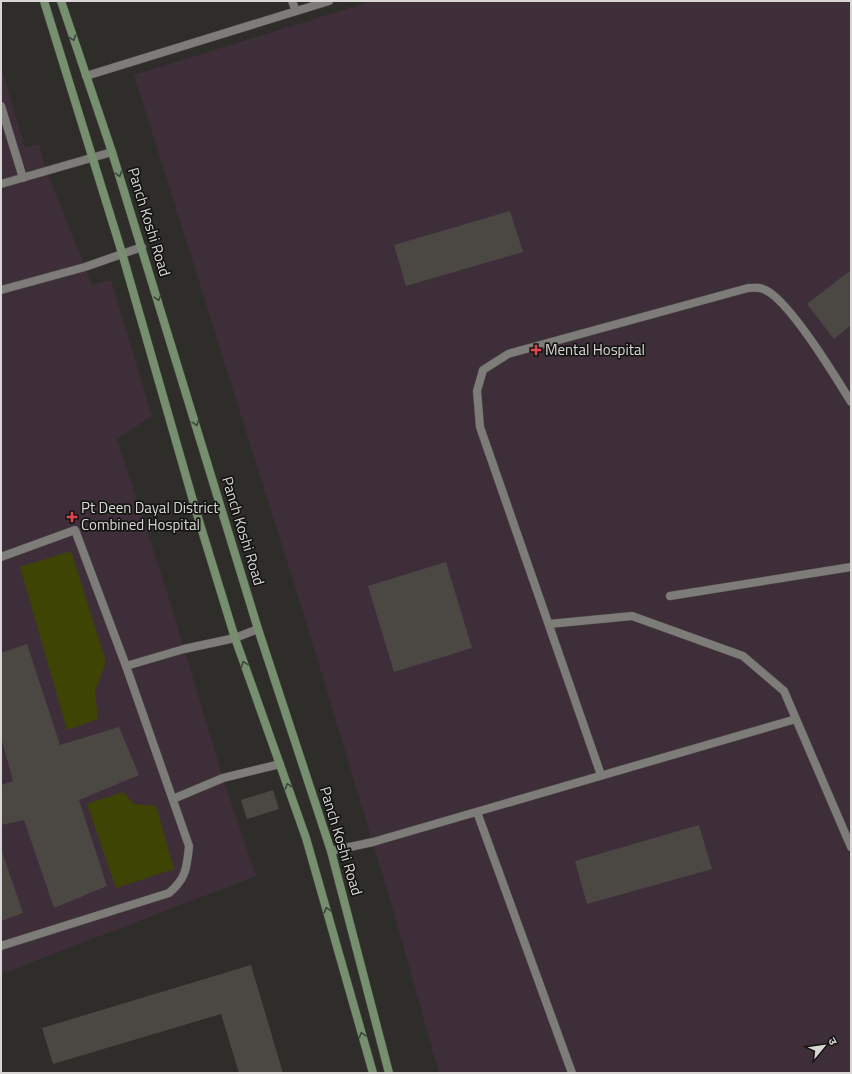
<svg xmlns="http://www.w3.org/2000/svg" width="852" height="1074" font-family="'Titillium Web','Noto Sans Devanagari',sans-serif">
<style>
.medical{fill:#3e2e3a}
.green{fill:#3d4404}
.building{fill:#4b4844}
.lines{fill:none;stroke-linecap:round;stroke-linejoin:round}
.lane-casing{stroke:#4c4b48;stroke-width:9}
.street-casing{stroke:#4c4b48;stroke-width:9}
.secondary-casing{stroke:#4c4b48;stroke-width:9}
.lane{stroke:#7e7c78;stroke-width:8}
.street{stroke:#7e7c78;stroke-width:8}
.secondary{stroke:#768f6f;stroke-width:8}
.oneway{stroke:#3c4638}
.health-dot{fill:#e0444e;stroke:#151513;stroke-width:1.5}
.labels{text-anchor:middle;stroke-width:3.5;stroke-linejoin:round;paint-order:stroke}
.street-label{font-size:15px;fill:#d8d7d5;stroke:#151513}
.poi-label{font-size:15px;fill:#d8d7d5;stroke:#151513;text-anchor:start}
</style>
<rect width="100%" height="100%" fill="#2e2d29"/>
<!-- medical -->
<path class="medical" d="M 372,1 L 851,1 L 851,1073 L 439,1073 L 391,903 L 307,625 L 134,75 Z
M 1,67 L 25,148 L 39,144 L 46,170 L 92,285 L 111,280 L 152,416 L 117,439 L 168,595 L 223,778 L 256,876 L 1,974 Z"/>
<!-- green -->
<path class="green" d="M 71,551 L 106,662 L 95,691 L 98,719 L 67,730 L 20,567 Z
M 123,792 L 134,804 L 156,806 L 174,869 L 116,888 L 87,804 Z"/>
<!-- building -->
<path class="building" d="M 510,211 L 523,252 L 406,286 L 394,245 Z
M 851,270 L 851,325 L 834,339 L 807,304 Z
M 446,562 L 472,648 L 394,672 L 368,586 Z
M 27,644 L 60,745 L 119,727 L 139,775 L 79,800 L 107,886 L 54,908 L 24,820 L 1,825 L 1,785 L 13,781 L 1,737 L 1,653 Z
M 273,790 L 279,809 L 247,819 L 241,800 Z
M 699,825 L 712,869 L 587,904 L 575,861 Z
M 1,849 L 23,913 L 1,921 Z
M 251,965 L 283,1073 L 239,1073 L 221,1014 L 53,1064 L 42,1028 Z"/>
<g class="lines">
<defs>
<path id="lane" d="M 1,106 L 23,178
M 1,184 L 112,152
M 1,290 L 85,267 L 142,247
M 1,557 L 75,530 L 126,666 L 189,846 C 187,867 186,879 169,893 L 1,946
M 670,596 L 851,567
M 549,624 L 632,616 L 743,656 L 784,691 L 851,847
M 126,666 L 184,649 L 235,638 L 258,629
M 601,775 L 480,427 L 477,391 L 483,370 L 508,354 L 748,288 C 753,288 759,287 763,289 C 787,296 837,379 851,402
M 173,799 L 223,778 L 280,764
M 477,812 L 572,1073
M 331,851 L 373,842 L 796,719"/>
<path id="street" d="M 292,1 L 296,11
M 86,76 L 329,1"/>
<path id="secondary" d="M 44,1 L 122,253 L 196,511 L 235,638 L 306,838 L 373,1073
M 61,1 L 112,152 L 258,629 L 331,851 L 389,1073"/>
</defs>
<!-- lane casing -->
<use href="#lane" class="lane-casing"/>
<!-- street casing -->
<use href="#street" class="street-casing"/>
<!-- secondary casing -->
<use href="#secondary" class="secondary-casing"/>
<!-- lane -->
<use href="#lane" class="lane"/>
<!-- street -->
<use href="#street" class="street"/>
<!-- secondary -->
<use href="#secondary" class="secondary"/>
</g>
<!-- one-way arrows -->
<defs><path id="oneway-chevron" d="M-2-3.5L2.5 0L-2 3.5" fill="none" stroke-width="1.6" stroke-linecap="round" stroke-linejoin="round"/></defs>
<g class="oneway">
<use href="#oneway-chevron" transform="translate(73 38) rotate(71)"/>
<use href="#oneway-chevron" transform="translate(119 174) rotate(73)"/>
<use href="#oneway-chevron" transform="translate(158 298) rotate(73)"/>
<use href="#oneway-chevron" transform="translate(196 423) rotate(73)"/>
<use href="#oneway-chevron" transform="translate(244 664) rotate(-110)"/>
<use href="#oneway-chevron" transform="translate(288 786) rotate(-109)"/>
<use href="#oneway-chevron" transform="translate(327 910) rotate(-106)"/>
<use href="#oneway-chevron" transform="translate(362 1035) rotate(-106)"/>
</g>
<!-- markers -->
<g class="health-dot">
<path d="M534 344h4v4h4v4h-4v4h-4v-4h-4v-4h4z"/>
<path d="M70 511h4v4h4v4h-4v4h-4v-4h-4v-4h4z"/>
</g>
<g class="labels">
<!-- street labels -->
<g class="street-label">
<text transform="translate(149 222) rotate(73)" y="5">Panch Koshi Road</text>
<text transform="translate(243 531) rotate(73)" y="5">Panch Koshi Road</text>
<text transform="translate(341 841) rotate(73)" y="5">Panch Koshi Road</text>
</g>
<!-- poi labels -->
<g class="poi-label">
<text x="545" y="355">Mental Hospital</text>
<text x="81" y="513">Pt Deen Dayal District<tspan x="81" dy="17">Combined Hospital</tspan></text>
</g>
</g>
<!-- border -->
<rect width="852" height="1074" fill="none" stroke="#d8d7d5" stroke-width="4"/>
<!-- north arrow -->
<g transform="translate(824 1046) rotate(61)" stroke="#151513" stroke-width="3" paint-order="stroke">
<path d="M0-3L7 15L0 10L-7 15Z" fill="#d8d7d5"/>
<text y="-6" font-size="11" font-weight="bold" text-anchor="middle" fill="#d8d7d5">उ</text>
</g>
</svg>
